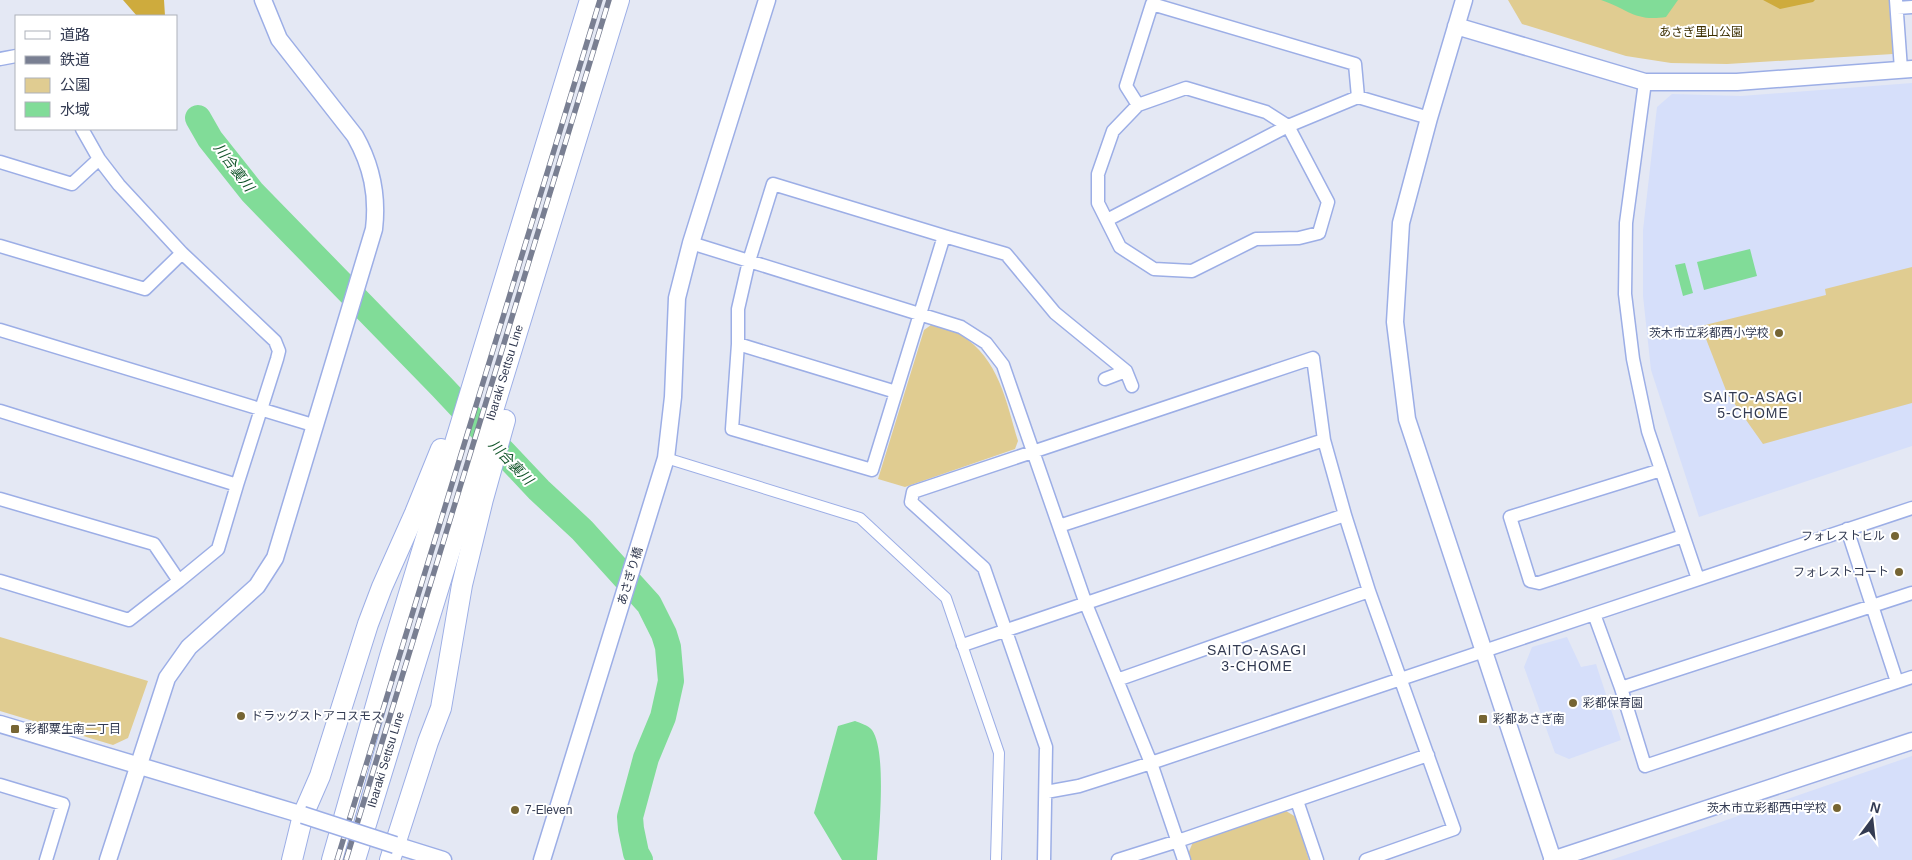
<svg xmlns="http://www.w3.org/2000/svg" width="1912" height="860" font-family="Helvetica,'Noto Sans JP',sans-serif">
<style>
.built{fill:#d6dffa}
.green{fill:#e0cc91}
.forest{fill:#ceab3d}
.water{fill:#81dc98}
.lines{fill:none;stroke-linecap:round;stroke-linejoin:round}
.river{stroke:#81dc98;stroke-width:26}
.pedestrian-casing{stroke:#9caee6;stroke-width:12}
.minor-casing{stroke:#9caee6;stroke-width:15}
.tertiary-casing{stroke:#9caee6;stroke-width:19}
.primary-casing{stroke:#9caee6;stroke-width:22}
.pedestrian{stroke:#fff;stroke-width:10}
.minor{stroke:#fff;stroke-width:12}
.tertiary{stroke:#fff;stroke-width:16}
.primary{stroke:#fff;stroke-width:20}
.rail-casing{stroke:#797f92;stroke-width:5.5}
.rail{stroke:#fff;stroke-width:4;stroke-dasharray:11;stroke-linecap:butt}
.tertiary-bridge-casing{stroke:#9caee6;stroke-width:19;stroke-linecap:butt}
.tertiary-bridge{stroke:#fff;stroke-width:16}
.poi-dot{fill:#766533;stroke:#fff;stroke-width:2}
.labels{text-anchor:middle;stroke-width:4;stroke-linejoin:round;paint-order:stroke}
.park-label{font-size:12px;fill:#3d2f00;stroke:#fff}
.poi-label{font-size:12px;fill:#333b52;stroke:#fff;text-anchor:start}
.street-label{font-size:12px;fill:#333b52;stroke:#fff}
.water-label{font-size:14px;font-style:italic;fill:#12552a;stroke:#fff}
.neighbourhood-label{font-size:14px;letter-spacing:1px;fill:#333b52;stroke:#fff}
</style>
<rect width="100%" height="100%" fill="#e4e8f4"/>
<!-- built -->
<path class="built" d="M 1912,83 L 1912,446 L 1699,517 L 1651,370 L 1643,296 L 1643,230 L 1657,107 L 1672,94 L 1741,96 Z
M 1567,637 L 1581,667 L 1596,664 L 1621,740 L 1569,759 L 1555,753 L 1524,667 L 1532,647 Z
M 1912,756 L 1912,860 L 1611,860 Z"/>
<!-- green -->
<path class="green" d="M 1508,0 L 1889,0 L 1893,54 L 1727,64 L 1671,63 L 1626,56 L 1522,24 Z
M 1912,267 L 1912,403 L 1763,444 L 1727,393 L 1701,326 L 1826,295 L 1825,289 Z
M 931,325 C 941,328 952,330 961,335 C 999,359 1006,401 1018,441 L 1015,449 L 905,487 L 878,479 L 924,330 Z
M 0,637 L 148,681 L 128,738 L 113,745 L 0,711 Z
M 1286,811 L 1296,817 L 1309,860 L 1190,860 L 1188,854 L 1193,842 Z"/>
<!-- forest -->
<path class="forest" d="M 123,0 L 164,0 L 165,16 L 137,16 Z
M 1763,0 L 1815,0 L 1813,2 L 1780,9 Z"/>
<!-- water -->
<path class="water" d="M 1601,0 L 1678,0 L 1666,17 C 1635,22 1628,9 1601,0 Z
M 1750,249 L 1757,276 L 1704,290 L 1697,262 Z
M 1685,263 L 1693,293 L 1683,296 L 1675,265 Z
M 855,721 C 860,723 868,725 872,730 C 887,751 879,832 877,860 L 842,860 L 814,813 L 838,726 Z"/>
<g class="lines">
<!-- river -->
<path class="river" d="M 198,118 L 210,139 L 252,192 L 441,386 L 539,490 L 582,530 L 649,604 L 664,634 L 668,647 L 671,681 L 663,717 L 646,758 L 630,817 L 631,829 L 636,853 L 640,860"/>
<defs>
<path id="pedestrian" d="M 666,458 L 860,518 L 946,598 L 999,753 L 996,860"/>
<path id="minor" d="M 1896,0 L 1901,69
M 1897,8 L 1912,7
M 0,59 L 16,56
M 1645,82 L 1626,223 L 1625,294 L 1633,359 L 1648,431 L 1698,579
M 1186,88 L 1266,112 L 1288,126 L 1328,202 L 1319,233 L 1299,238 L 1256,239 L 1192,271 L 1154,269 L 1120,247 L 1098,203 L 1098,174 L 1113,131 L 1138,105 Z
M 1138,105 L 1126,86 L 1152,4 L 1355,64 L 1358,97
M 0,162 L 72,184 L 99,159
M 773,184 L 944,236 L 872,470 L 732,429 L 738,344 L 738,309 L 749,261 Z
M 1107,220 L 1288,126 L 1358,97 L 1429,118
M 944,236 L 1006,254 L 1055,313 L 1126,371 L 1132,386
M 691,243 L 961,327 L 986,343 L 1003,365 L 1086,604 L 1151,763 L 1184,860
M 0,246 L 145,289 L 182,253
M 0,330 L 316,426
M 738,344 L 896,392
M 1105,379 L 1126,371
M 0,411 L 237,485 L 277,359 L 279,351 L 275,341 L 182,253 L 119,185 L 99,159 L 82,129
M 1661,470 L 1510,517 L 1530,581 L 1539,583 L 1683,536
M 0,499 L 154,544 L 179,581 L 129,620 L 0,581
M 1912,508 L 1594,614 L 1621,688 L 1645,766 L 1912,677
M 1059,526 L 1324,440
M 1847,529 L 1897,682
M 179,581 L 218,549 L 237,485
M 963,645 L 1345,515
M 1117,680 L 1369,591
M 1621,688 L 1912,593
M 0,785 L 63,804 L 46,860
M 1046,792 L 1079,786 L 1151,763 L 1594,614
M 1297,801 L 1317,860
M 1044,860 L 1046,747 L 984,568 L 911,502 L 913,492 L 1313,358 L 1324,440 L 1345,515 L 1369,591 L 1454,829 L 1366,860
M 1118,860 L 1178,841 L 1428,755"/>
<path id="tertiary" d="M 1464,0 L 1429,118 L 1401,223 L 1395,322 L 1407,419 L 1553,860
M 1456,26 L 1645,82 L 1737,82 L 1912,69
M 0,724 L 303,815
M 395,845 L 443,860
M 108,860 L 167,678 L 189,647 L 257,586 L 275,558 L 374,229 C 378,195 372,166 355,136 L 279,39 L 263,0
M 542,860 L 666,458 L 673,397 L 677,298 L 691,243 L 767,0
M 1552,860 L 1912,741"/>
<g id="primary">
<path d="M 292,860 L 303,815 L 320,776 L 368,624 L 382,587 L 415,513 L 441,449"/>
<path d="M 332,860 L 390,656 L 590,0"/>
<path id="s1" d="M 355,860 L 619,0"/>
<path d="M 390,860 L 428,742 L 441,708 L 462,585 L 483,499 L 505,420"/>
</g>
</defs>
<!-- pedestrian casing -->
<use href="#pedestrian" class="pedestrian-casing"/>
<!-- minor casing -->
<use href="#minor" class="minor-casing"/>
<!-- tertiary casing -->
<use href="#tertiary" class="tertiary-casing"/>
<!-- primary casing -->
<use href="#primary" class="primary-casing"/>
<!-- pedestrian -->
<use href="#pedestrian" class="pedestrian"/>
<!-- minor -->
<use href="#minor" class="minor"/>
<!-- tertiary -->
<use href="#tertiary" class="tertiary"/>
<!-- primary -->
<use href="#primary" class="primary"/>
<defs>
<path id="rail" d="M 337,860 L 600,0
M 346,860 L 609,0"/>
</defs>
<!-- rail casing -->
<use href="#rail" class="rail-casing"/>
<!-- rail -->
<use href="#rail" class="rail"/>
<defs>
<path id="tertiary-bridge" d="M 303,815 L 395,845"/>
</defs>
<!-- tertiary-bridge casing -->
<use href="#tertiary-bridge" class="tertiary-bridge-casing"/>
<!-- tertiary-bridge -->
<use href="#tertiary-bridge" class="tertiary-bridge"/>
</g>
<!-- markers -->
<g class="poi-dot">
<circle cx="1779" cy="333" r="5"/>
<circle cx="1895" cy="536" r="5"/>
<circle cx="1899" cy="572" r="5"/>
<circle cx="1573" cy="703" r="5"/>
<circle cx="241" cy="716" r="5"/>
<rect x="1478" y="714" width="10" height="10" rx="2.5"/>
<rect x="10" y="724" width="10" height="10" rx="2.5"/>
<circle cx="1837" cy="808" r="5"/>
<circle cx="515" cy="810" r="5"/>
</g>
<g class="labels">
<!-- park labels -->
<g class="park-label">
<text x="1701" y="36">あさぎ里山公園</text>
</g>
<!-- poi labels -->
<g class="poi-label">
<text x="1769" y="337" text-anchor="end">茨木市立彩都西小学校</text>
<text x="1885" y="540" text-anchor="end">フォレストヒル</text>
<text x="1889" y="576" text-anchor="end">フォレストコート</text>
<text x="1583" y="707">彩都保育園</text>
<text x="251" y="720">ドラッグストアコスモス</text>
<text x="1493" y="723">彩都あさぎ南</text>
<text x="25" y="733">彩都粟生南二丁目</text>
<text x="1827" y="812" text-anchor="end">茨木市立彩都西中学校</text>
<text x="525" y="814">7-Eleven</text>
</g>
<!-- street labels -->
<g class="street-label">
<text dy="4" stroke="none"><textPath href="#s1" startOffset="510">Ibaraki Settsu Line</textPath></text>
<text transform="translate(630 576) rotate(-73)" y="4">あさぎり橋</text>
<text dy="4" stroke="none"><textPath href="#s1" startOffset="105">Ibaraki Settsu Line</textPath></text>
</g>
<!-- water labels -->
<g class="water-label">
<text transform="translate(234 167) rotate(53)" y="5">川合裏川</text>
<text transform="translate(511 462) rotate(46)" y="5">川合裏川</text>
</g>
<!-- neighbourhood labels -->
<g class="neighbourhood-label">
<text x="1753" y="402">SAITO-ASAGI<tspan x="1753" dy="16">5-CHOME</tspan></text>
<text x="1257" y="655">SAITO-ASAGI<tspan x="1257" dy="16">3-CHOME</tspan></text>
</g>
</g>
<!-- legend -->
<rect x="15" y="15" width="162" height="115" fill="#ffffff" stroke="#adb1ba"/>
<rect x="25" y="31" width="25" height="8" fill="#ffffff" stroke="#adb1ba"/>
<text x="60" y="40" font-size="15" fill="#333b52">道路</text>
<rect x="25" y="56" width="25" height="8" fill="#797f92" stroke="#adb1ba"/>
<text x="60" y="65" font-size="15" fill="#333b52">鉄道</text>
<rect x="25" y="78" width="25" height="15" fill="#e0cc91" stroke="#adb1ba"/>
<text x="60" y="90" font-size="15" fill="#333b52">公園</text>
<rect x="25" y="102" width="25" height="15" fill="#81dc98" stroke="#adb1ba"/>
<text x="60" y="115" font-size="15" fill="#333b52">水域</text>
<!-- north arrow -->
<g transform="translate(1872 820) rotate(15)" stroke="#ffffff" stroke-width="4" paint-order="stroke">
<path d="M0-4L9 19L0 12L-9 19Z" fill="#333b52"/>
<text y="-8" font-size="14" font-weight="bold" text-anchor="middle" fill="#333b52">N</text>
</g>
</svg>
